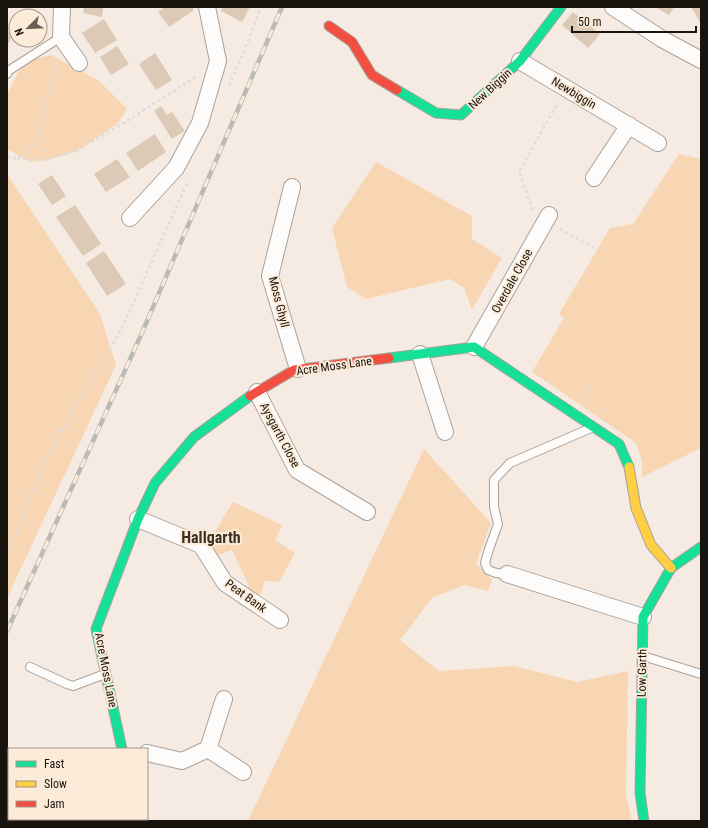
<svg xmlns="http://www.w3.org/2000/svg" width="708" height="828" font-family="'Roboto Condensed',sans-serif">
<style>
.green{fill:#f8d6b3}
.building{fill:#dcc9b6}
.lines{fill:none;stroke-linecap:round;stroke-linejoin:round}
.lane-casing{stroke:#a9a29b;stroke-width:10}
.street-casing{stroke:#a9a29b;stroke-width:18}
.fast-casing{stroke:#a9a29b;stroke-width:11}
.slow-casing{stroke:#a9a29b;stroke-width:11}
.jam-casing{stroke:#a9a29b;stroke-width:11}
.path{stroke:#dfdcda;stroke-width:2.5;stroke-dasharray:3 3;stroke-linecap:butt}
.lane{stroke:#fefcfb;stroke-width:8}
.street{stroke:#fefcfb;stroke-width:16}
.fast{stroke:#16e098;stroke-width:9}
.slow{stroke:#ffcf43;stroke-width:9}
.jam{stroke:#f24e42;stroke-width:9}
.rail-casing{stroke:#bcbab7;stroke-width:4.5}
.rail{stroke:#fdebda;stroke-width:3;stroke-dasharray:9;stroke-linecap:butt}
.labels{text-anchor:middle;stroke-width:4;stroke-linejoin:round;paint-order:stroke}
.street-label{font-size:12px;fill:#19130d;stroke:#fdebda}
.district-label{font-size:16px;font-weight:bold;fill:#3e3123;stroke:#fdebda}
</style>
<rect width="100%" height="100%" fill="#f5ebe2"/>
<!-- green -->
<path class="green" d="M 51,55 L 98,80 L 127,109 L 117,124 L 75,152 L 51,159 L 31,162 L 7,149 L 7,95 L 23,62 Z
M 679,154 L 701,159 L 701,448 L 642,477 L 642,461 L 636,443 L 532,372 L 564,318 L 559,314 L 610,228 L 633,224 Z
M 376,162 L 472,216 L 472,239 L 502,258 L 472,310 L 464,288 L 450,279 L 366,299 L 347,287 L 332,228 Z
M 7,174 L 100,314 L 116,365 L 7,598 Z
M 424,449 L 491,523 L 476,563 L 492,580 L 488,591 L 465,585 L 432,598 L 400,640 L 439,671 L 514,666 L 577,682 L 628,671 L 626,795 L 632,821 L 248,821 Z
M 233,502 L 282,525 L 275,540 L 295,553 L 279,582 L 264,581 L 262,591 L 259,596 L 240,590 L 249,586 L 232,550 L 216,556 L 206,546 Z"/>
<!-- building -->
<path class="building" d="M 84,7 L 103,7 L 102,17 L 83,13 Z
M 165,7 L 192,7 L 194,10 L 169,27 L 158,12 Z
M 223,7 L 250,7 L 242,22 L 221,11 Z
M 655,7 L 674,7 L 669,15 Z
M 691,7 L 701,7 L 701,24 L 696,15 Z
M 573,12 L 600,34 L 588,48 L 562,25 Z
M 104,19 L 117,40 L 95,53 L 82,33 Z
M 7,32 L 13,34 L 7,47 Z
M 117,46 L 129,64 L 111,75 L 100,57 Z
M 155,53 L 172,80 L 156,90 L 139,64 Z
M 161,106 L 167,115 L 172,112 L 185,131 L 172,139 L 154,111 Z
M 155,134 L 166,152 L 138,171 L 126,153 Z
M 117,159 L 130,177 L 106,192 L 94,174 Z
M 52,175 L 66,196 L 52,205 L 38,184 Z
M 75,205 L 101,244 L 83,256 L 56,217 Z
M 104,251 L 126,284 L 107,296 L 86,263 Z"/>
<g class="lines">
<defs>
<path id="lane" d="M 7,74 L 8,71 L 61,37
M 507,574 L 496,573 L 488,570 L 485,563 L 488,552 L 498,524 L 494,507 L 494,480 L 510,463 L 591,428
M 643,656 L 701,674
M 30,667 L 67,684 L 73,686 L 105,674"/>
<path id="street" d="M 62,7 L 61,37 L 79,63
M 613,7 L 662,39 L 701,60
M 520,61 L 658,143
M 594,178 L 629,125
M 292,187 L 270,276 L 298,369
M 130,218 L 176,168 L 200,123 L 218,61 L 207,7
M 474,347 L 549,215
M 420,354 L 445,432
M 257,392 L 297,470 L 367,512
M 138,519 L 201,545 L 225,583 L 280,620
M 507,574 L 643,617
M 208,749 L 224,699
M 147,753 L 182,761 L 208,749 L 243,772
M 7,789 L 9,789
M 26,821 L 27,819
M 101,821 L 102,819"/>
<path id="fast" d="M 397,90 L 436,113 L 461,115 L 520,61 L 561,7
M 389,358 L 474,347 L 619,444 L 629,467
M 122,749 L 96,629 L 138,519 L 155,483 L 194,437 L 250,396
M 644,821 L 640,793 L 643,617 L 671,568 L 701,547"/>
<path id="slow" d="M 629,467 L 636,508 L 651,545 L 671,568"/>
<path id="jam" d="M 329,26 L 352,42 L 372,75 L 397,90
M 250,396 L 294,370 L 389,358"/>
</defs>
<!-- lane casing -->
<use href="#lane" class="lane-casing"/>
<!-- street casing -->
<use href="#street" class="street-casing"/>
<!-- fast casing -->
<use href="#fast" class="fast-casing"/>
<!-- slow casing -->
<use href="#slow" class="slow-casing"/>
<!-- jam casing -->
<use href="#jam" class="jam-casing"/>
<!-- path -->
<path class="path" d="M 229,86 L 245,49 L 261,7
M 7,158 L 17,158 L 26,154 L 34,144 L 42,123 L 56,58
M 17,158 L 45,160 L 78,150 L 122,124 L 196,77
M 533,210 L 519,172 L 557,104 L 556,102
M 560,229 L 598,250
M 584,399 L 591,386
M 7,552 L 15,537 L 28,501 L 47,457 L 76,405 L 121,330 L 188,181"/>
<!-- lane -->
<use href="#lane" class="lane"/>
<!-- street -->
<use href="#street" class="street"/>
<!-- fast -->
<use href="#fast" class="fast"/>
<!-- slow -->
<use href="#slow" class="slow"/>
<!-- jam -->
<use href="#jam" class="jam"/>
<defs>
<path id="rail" d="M 7,631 L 141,335 L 282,7"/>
</defs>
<!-- rail casing -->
<use href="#rail" class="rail-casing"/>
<!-- rail -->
<use href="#rail" class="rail"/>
</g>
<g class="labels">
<!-- street labels -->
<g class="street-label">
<text transform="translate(490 89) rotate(-43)" y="4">New Biggin</text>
<text transform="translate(574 93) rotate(31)" y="4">Newbiggin</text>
<text transform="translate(512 281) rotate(-61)" y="4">Overdale Close</text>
<text transform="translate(279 302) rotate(76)" y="4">Moss Ghyll</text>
<text transform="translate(334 366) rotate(-8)" y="4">Acre Moss Lane</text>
<text transform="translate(280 435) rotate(62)" y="4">Aysgarth Close</text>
<text transform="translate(246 596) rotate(36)" y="4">Peat Bank</text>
<text transform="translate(106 670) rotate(79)" y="4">Acre Moss Lane</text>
<text transform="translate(642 673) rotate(-89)" y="4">Low Garth</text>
</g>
<!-- district labels -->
<g class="district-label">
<text x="211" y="543">Hallgarth</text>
</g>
</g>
<!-- border -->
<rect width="708" height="828" fill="none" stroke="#19130d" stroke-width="16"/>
<!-- legend -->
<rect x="8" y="748" width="140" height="72" fill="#fdebda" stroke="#a29588"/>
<rect x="16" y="761" width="20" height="6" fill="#16e098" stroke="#a29588"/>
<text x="44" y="768" font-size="12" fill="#19130d">Fast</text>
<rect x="16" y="781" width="20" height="6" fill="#ffcf43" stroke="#a29588"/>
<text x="44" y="788" font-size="12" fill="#19130d">Slow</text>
<rect x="16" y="801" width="20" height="6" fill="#f24e42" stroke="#a29588"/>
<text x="44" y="808" font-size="12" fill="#19130d">Jam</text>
<!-- north arrow -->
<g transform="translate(28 28) rotate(246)"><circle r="19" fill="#fdebda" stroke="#a29588"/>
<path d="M0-3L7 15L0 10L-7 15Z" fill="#665f58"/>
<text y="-6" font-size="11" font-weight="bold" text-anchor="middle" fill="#19130d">N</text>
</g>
<!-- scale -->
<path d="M572 26v6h124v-6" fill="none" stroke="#19130d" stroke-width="2"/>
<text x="578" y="26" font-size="12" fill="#19130d" stroke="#fdebda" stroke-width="3" paint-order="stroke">50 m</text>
</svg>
